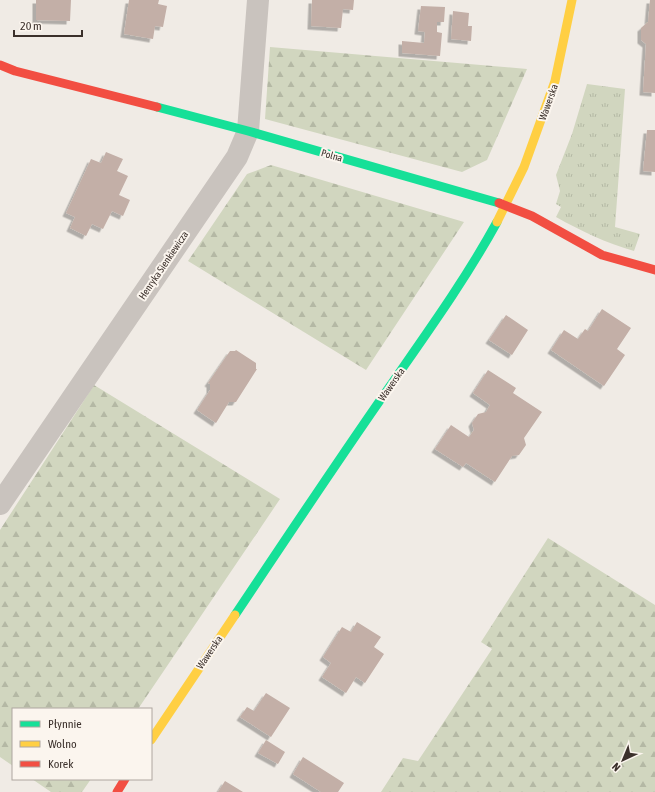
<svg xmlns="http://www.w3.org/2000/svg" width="655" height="792" font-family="'Asap Condensed',sans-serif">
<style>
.grass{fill:url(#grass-tufts)}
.forest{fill:url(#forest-firs)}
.building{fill:#c3afa7;filter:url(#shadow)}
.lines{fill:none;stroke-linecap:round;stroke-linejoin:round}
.street{stroke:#c9c3be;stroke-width:22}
.fast{stroke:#16e098;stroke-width:9}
.slow{stroke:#ffcf43;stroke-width:9}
.jam{stroke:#f24e42;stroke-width:9}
.labels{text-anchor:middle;stroke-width:4;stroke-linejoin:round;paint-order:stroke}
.street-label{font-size:10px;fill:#3b302b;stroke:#fbf5ee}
</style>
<defs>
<pattern id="grass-tufts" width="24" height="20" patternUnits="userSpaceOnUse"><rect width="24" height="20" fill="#d1d6bf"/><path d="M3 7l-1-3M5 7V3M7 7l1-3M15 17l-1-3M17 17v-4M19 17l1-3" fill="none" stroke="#b4b8a4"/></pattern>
<pattern id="forest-firs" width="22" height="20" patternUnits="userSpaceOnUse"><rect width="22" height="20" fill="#d1d6bf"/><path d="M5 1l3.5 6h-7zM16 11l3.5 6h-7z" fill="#b4b8a4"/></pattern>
<filter id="shadow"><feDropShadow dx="-3.5" dy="3.5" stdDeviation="0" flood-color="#0004"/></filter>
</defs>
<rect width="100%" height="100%" fill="#f0ebe5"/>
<!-- grass -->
<path class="grass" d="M 587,84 L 625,89 L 615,227 L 640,234 L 634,251 C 606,243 581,231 556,217 L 561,207 L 556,204 L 560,191 L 556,175 L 572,134 Z"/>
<!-- forest -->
<path class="forest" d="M 270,47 L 527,69 L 487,160 L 462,172 L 265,119 Z
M 271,165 L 464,222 L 366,370 L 188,261 L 247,174 Z
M 94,385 L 280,499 L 138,709 L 13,709 L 13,766 L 0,757 L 0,530 Z
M 548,538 L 655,605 L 655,792 L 381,792 L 403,758 L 418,761 L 492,649 L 481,642 Z
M 32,779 L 91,779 L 82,792 L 51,792 Z"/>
<!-- building -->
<path class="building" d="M 36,0 L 71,0 L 70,21 L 36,20 Z
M 129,0 L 159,0 L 158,4 L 167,6 L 163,27 L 155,26 L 153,39 L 124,34 Z
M 312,0 L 354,0 L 353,10 L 343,9 L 341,28 L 311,26 Z
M 650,0 L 655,0 L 655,93 L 643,92 L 646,44 L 641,40 L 641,28 L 648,22 Z
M 421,6 L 445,7 L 444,22 L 437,22 L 437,32 L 442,33 L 440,56 L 402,53 L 402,41 L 424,43 L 425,32 L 418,31 Z
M 453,11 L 469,13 L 468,26 L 472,26 L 471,41 L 451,39 Z
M 647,130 L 655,130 L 655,172 L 643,171 Z
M 106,152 L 123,159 L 117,171 L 128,176 L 119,195 L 130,200 L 123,216 L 112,211 L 103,229 L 92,224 L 86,236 L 70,228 L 75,217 L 66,213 L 91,159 L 101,163 Z
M 602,309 L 631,328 L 617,349 L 625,355 L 604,386 L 551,350 L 564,330 L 578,339 L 585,329 L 588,331 Z
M 506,315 L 528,330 L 512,355 L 489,340 Z
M 236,350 L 256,363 L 256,369 L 257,369 L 236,402 L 229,402 L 216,423 L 197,410 L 210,390 L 210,384 L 208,383 L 230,351 L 235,351 Z
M 488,370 L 516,388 L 513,393 L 542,412 L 524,438 L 526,445 L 519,455 L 512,456 L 495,482 L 466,463 L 463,467 L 435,449 L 451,425 L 469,437 L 474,430 L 472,423 L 478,414 L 486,412 L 490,405 L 473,393 Z
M 357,622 L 381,637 L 374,647 L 384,654 L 365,683 L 356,677 L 346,693 L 322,677 L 331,663 L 323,657 L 342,627 L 351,632 Z
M 266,693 L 290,708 L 271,737 L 240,717 L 247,707 L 254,711 Z
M 266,740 L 285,752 L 278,764 L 258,753 Z
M 303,757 L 344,783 L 338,792 L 321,792 L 293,774 Z
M 225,781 L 243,792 L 218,792 Z"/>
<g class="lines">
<!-- street -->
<path class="street" d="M 0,504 L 237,157 L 248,131 L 258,0"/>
<!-- fast -->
<path class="fast" d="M 157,107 L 248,131 L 499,203
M 235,615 C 283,543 331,471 381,399 C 421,341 463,284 497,222"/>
<!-- slow -->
<path class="slow" d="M 497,222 L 524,167 L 555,81 L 572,0
M 151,740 L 235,615"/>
<!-- jam -->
<path class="jam" d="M 0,65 L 15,71 L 157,107
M 499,203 L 532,216 L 602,255 L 655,270
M 117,792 L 125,779"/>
</g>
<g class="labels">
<!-- street labels -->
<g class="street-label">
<text transform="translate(548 102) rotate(-70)" y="4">Wawerska</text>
<text transform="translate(332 155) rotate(16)" y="4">Polna</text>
<text transform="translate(163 265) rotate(-56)" y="4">Henryka Sienkiewicza</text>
<text transform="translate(391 384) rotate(-55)" y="4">Wawerska</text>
<text transform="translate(209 652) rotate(-56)" y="4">Wawerska</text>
</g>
</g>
<!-- legend -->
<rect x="12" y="708" width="140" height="72" fill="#fbf5ee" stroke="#aea6a0"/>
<rect x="20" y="721" width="20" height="6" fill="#16e098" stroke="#aea6a0"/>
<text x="48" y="728" font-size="12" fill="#3b302b">Płynnie</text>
<rect x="20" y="741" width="20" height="6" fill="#ffcf43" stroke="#aea6a0"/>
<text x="48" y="748" font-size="12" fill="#3b302b">Wolno</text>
<rect x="20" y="761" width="20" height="6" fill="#f24e42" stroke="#aea6a0"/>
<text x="48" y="768" font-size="12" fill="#3b302b">Korek</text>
<!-- north arrow -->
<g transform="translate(623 760) rotate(224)" stroke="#fbf5ee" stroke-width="3" paint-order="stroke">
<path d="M0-3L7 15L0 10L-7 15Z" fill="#3b302b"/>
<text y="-6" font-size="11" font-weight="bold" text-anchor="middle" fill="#3b302b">N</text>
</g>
<!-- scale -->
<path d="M14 30v6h68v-6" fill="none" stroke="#3b302b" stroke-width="2"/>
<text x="20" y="30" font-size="12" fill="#3b302b" stroke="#fbf5ee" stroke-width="3" paint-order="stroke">20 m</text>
</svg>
